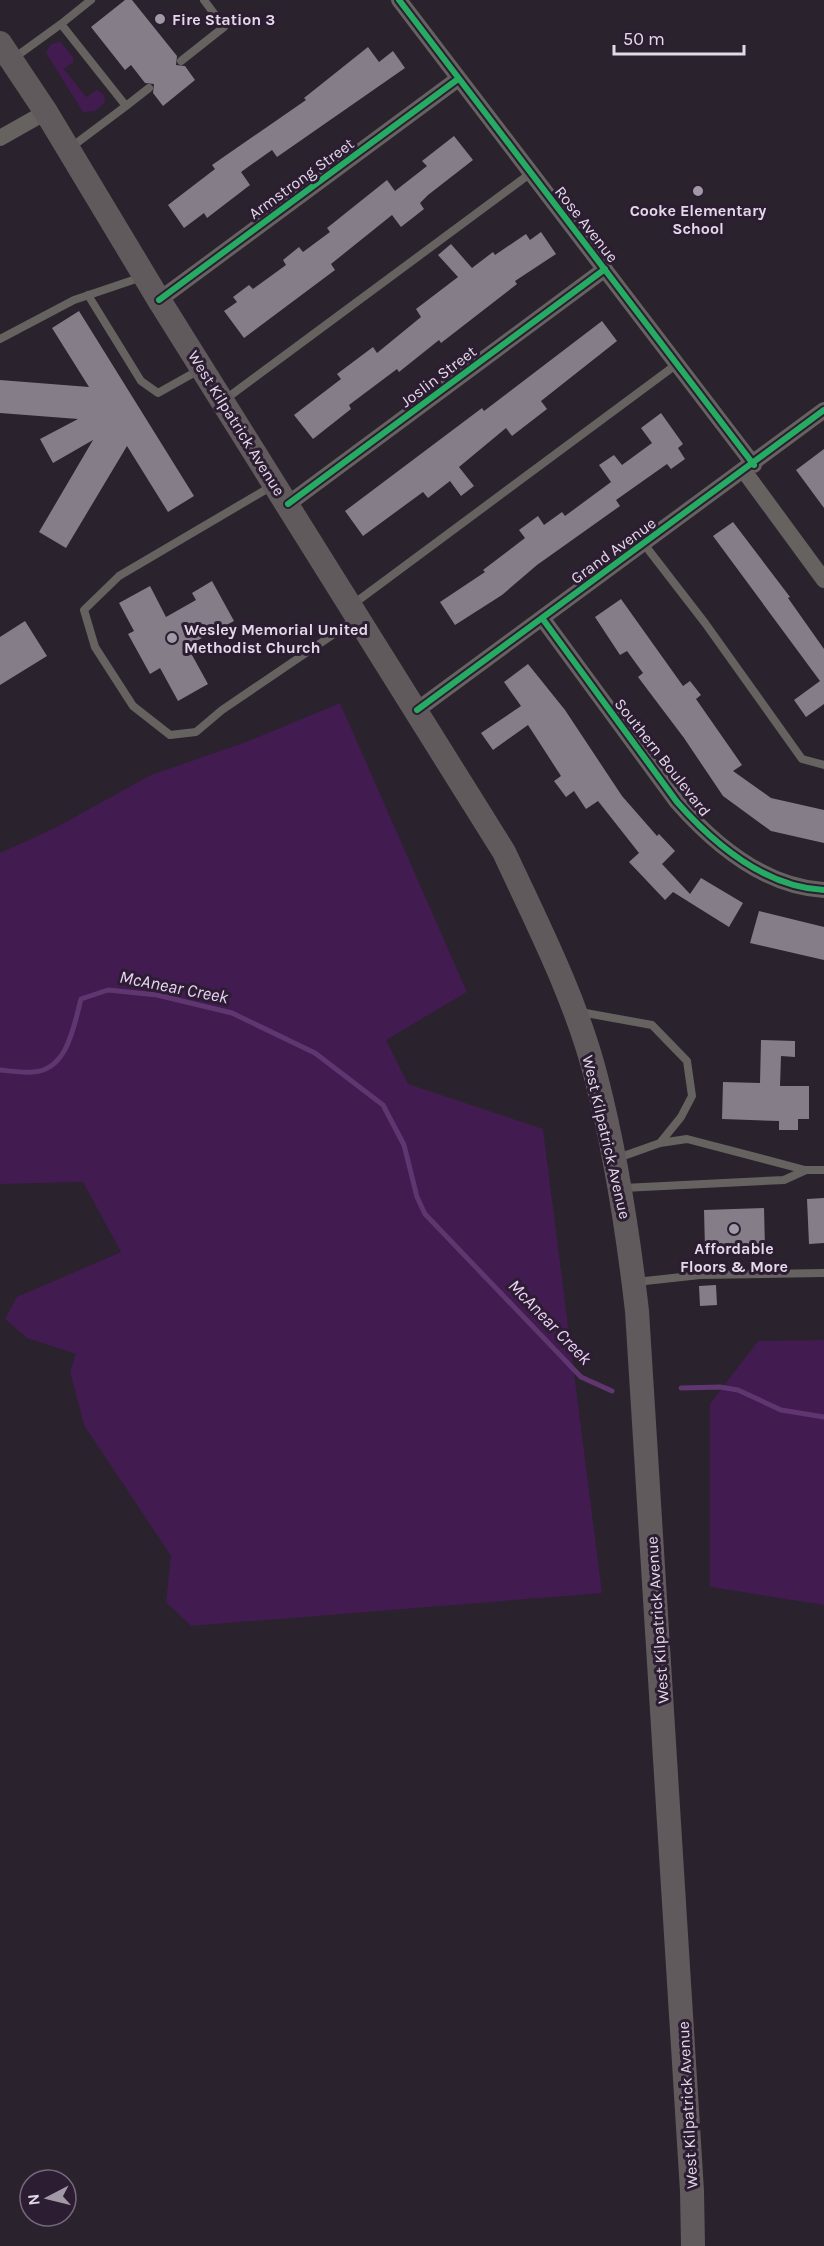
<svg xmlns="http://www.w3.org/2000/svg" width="824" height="2246" font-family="Karla,sans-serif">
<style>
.green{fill:#421b50}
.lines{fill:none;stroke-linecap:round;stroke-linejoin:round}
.stream{stroke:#603670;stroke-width:5}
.building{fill:#857e88}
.service{stroke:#666260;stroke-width:8}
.minor{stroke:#666260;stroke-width:16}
.secondary{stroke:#605a5c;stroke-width:24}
.cycleway-casing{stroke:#2c1d32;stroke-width:10}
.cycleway{stroke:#26ab63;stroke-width:6}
.poi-dot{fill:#a299a7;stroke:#2c1d32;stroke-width:2}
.labels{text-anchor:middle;stroke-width:6;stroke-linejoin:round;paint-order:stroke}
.poi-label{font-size:16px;font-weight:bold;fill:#e3d9e8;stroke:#2c1d32;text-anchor:start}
.street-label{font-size:16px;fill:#e3d9e8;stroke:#2c1d32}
.water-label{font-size:18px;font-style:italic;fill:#ebd2f6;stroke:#2c1d32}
</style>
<rect width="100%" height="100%" fill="#2a222d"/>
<!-- green -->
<path class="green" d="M 60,41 L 73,57 L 73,62 L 64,69 L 86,97 L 97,90 L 104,95 L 105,102 L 95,111 L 83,112 L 46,53 L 50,45 Z
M 340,703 L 467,992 L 386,1040 L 408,1084 L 543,1129 L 602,1593 L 191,1626 L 166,1602 L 171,1556 L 84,1425 L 70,1371 L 76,1354 L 27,1338 L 5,1319 L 17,1297 L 121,1252 L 83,1182 L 0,1184 L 0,853 L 55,828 L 151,775 L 246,742 Z
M 824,1340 L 824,1605 L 710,1587 L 710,1404 L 758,1341 Z"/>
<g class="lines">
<!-- stream -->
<path class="stream" d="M 0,1070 C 11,1071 22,1073 33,1072 C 68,1070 74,1025 81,999 L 108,990 L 157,995 L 232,1013 L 315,1053 L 383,1105 L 404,1145 L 417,1197 L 425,1214 L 581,1377 L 612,1391
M 681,1388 L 720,1387 L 738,1390 L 781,1410 L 824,1417"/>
</g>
<!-- building -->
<path class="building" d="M 125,0 L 132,0 L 177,56 L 176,65 L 185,66 L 195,80 L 163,106 L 153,93 L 154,84 L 145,83 L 131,65 L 125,70 L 91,27 Z
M 368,47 L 379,62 L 393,51 L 405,68 L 277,157 L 272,150 L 241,172 L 250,185 L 207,218 L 204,213 L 184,228 L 168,205 L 215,169 L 212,165 L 306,100 L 304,98 Z
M 454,136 L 473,160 L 428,195 L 420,203 L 424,209 L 401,227 L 392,215 L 331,264 L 335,270 L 244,338 L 224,311 L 237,302 L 233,297 L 249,285 L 253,289 L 286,265 L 283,260 L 299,247 L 303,252 L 330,232 L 327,228 L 387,180 L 395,191 L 427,166 L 422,161 Z
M 541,232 L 556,254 L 515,281 L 517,284 L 441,343 L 439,340 L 399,372 L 397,369 L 349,405 L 351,409 L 313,439 L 294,415 L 341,379 L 337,374 L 373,347 L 377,353 L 421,317 L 416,309 L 458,277 L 438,255 L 451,244 L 472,268 L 493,252 L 495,255 L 526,234 L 530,240 Z
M 79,311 L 194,496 L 168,512 L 127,446 L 66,548 L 39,532 L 93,440 L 53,463 L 40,439 L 78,419 L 0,413 L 0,380 L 89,387 L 52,328 Z
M 602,321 L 617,341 L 541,401 L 547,409 L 512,436 L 506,428 L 459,467 L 474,486 L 461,496 L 450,481 L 428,498 L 423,492 L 363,536 L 345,511 L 482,408 L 484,411 Z
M 661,413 L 683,444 L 678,448 L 685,459 L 671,469 L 667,464 L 616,500 L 620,506 L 537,565 L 502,595 L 455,625 L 440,602 L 485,572 L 483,570 L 525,538 L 519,530 L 538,516 L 544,525 L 562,512 L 565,516 L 611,482 L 599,465 L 614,455 L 622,465 L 652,443 L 641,428 Z
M 824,449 L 824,508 L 796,470 Z
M 733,522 L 790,597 L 788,598 L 824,649 L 824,704 L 806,717 L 794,700 L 820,681 L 713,536 Z
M 212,581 L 234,621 L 187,646 L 208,684 L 178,701 L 160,668 L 150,674 L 128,634 L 134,631 L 119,603 L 150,586 L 166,617 L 196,600 L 192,593 Z
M 621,599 L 683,686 L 690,681 L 701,695 L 696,699 L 742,765 L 733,771 L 771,798 L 824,810 L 824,843 L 771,831 L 723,796 L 684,738 L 638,677 L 643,673 L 627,651 L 620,655 L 595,617 Z
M 25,621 L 47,656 L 0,685 L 0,637 Z
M 528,664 L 565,710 L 622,796 L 657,836 L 659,834 L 675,851 L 662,864 L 690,894 L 701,878 L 743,903 L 729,927 L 673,892 L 665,900 L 629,862 L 639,853 L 598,801 L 586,809 L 574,791 L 566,797 L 554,781 L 561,776 L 528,725 L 493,750 L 481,733 L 521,706 L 504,682 Z
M 759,911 L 824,927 L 824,960 L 750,943 Z
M 761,1040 L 795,1041 L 795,1057 L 781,1056 L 780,1086 L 809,1086 L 809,1119 L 798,1119 L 798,1130 L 779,1130 L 779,1121 L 722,1119 L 723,1082 L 760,1083 Z
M 824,1198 L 824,1243 L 809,1244 L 807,1199 Z
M 764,1208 L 765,1249 L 705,1250 L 704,1210 Z
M 716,1285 L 717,1305 L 700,1306 L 699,1286 Z"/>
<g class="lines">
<!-- service -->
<path class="service" d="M 61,24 L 91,0
M 14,58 L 61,24 L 126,106 L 70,148
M 181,61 L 224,27 L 204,0
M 126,106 L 149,88
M 88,295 L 141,381 L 158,393 L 199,370
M 0,339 L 74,300 L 142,277
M 223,401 L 531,173
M 272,486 L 119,576 L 84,610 L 95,647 L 133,706 L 170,735 L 196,732 L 222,710 L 356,619
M 644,544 L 705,623 L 802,759 L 824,765
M 352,605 L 677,364
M 580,1012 L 652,1025 L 687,1061 L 692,1096 L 681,1117 L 660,1143
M 615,1159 L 660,1143 L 687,1139 L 805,1170
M 623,1188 L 784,1180 L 806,1170 L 824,1170
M 636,1282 L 700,1275 L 824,1273"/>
<!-- minor -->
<path class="minor" d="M 399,0 L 754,465
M 0,138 L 46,112
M 159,300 L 458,79
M 744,471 L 824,580
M 288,504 L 605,269
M 542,618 L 677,802 C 714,844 765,887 824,890
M 417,710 L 824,410"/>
<!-- secondary -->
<path class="secondary" d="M 0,43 L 46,112 L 159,300 L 504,852 C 538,925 576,999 596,1077 C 616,1154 628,1233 637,1311 L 692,2191 L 693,2246"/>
<defs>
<path id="cycleway" d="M 399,0 L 754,465
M 159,300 L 458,79
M 288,504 L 605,269
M 542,618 L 677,802 C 714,844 765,887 824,890
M 417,710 L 824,410"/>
</defs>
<!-- cycleway casing -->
<use href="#cycleway" class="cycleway-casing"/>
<!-- cycleway -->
<use href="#cycleway" class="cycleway"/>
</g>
<!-- markers -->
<g class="poi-dot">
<circle cx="160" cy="19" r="6"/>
<circle cx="698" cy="191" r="6"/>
<circle cx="172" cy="638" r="6"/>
<circle cx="734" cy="1229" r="6"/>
</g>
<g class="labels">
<!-- poi labels -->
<g class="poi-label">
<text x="172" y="25">Fire Station 3</text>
<text x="698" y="216" text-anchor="middle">Cooke Elementary<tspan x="698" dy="18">School</tspan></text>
<text x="184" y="635">Wesley Memorial United<tspan x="184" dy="18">Methodist Church</tspan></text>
<text x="734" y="1254" text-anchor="middle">Affordable<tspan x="734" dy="18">Floors &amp; More</tspan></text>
</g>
<!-- street labels -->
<g class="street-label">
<text transform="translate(301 178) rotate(-36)" y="6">Armstrong Street</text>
<text transform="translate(587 224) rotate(52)" y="6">Rose Avenue</text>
<text transform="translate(438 376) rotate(-37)" y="6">Joslin Street</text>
<text transform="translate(237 423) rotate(58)" y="6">West Kilpatrick Avenue</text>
<text transform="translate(613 550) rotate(-36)" y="6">Grand Avenue</text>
<text transform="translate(663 757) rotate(52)" y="6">Southern Boulevard</text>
<text transform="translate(607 1137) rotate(77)" y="6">West Kilpatrick Avenue</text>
<text transform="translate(657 1620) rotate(-94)" y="6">West Kilpatrick Avenue</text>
<text transform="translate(687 2105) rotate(-93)" y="6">West Kilpatrick Avenue</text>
</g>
<!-- water labels -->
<g class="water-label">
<text transform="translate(174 987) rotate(11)" y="6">McAnear Creek</text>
<text transform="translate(550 1322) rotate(46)" y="6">McAnear Creek</text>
</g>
</g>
<!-- north arrow -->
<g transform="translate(48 2198) rotate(263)"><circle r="28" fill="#2c1d32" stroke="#75687b" stroke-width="1.5"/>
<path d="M0-4.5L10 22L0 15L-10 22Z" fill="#a299a7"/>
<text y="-9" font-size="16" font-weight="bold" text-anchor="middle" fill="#e3d9e8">N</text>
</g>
<!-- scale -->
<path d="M614 45v9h130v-9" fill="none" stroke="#e3d9e8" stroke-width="3"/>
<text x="623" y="45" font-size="18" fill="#e3d9e8" stroke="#2c1d32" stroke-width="4.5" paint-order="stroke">50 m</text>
</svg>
